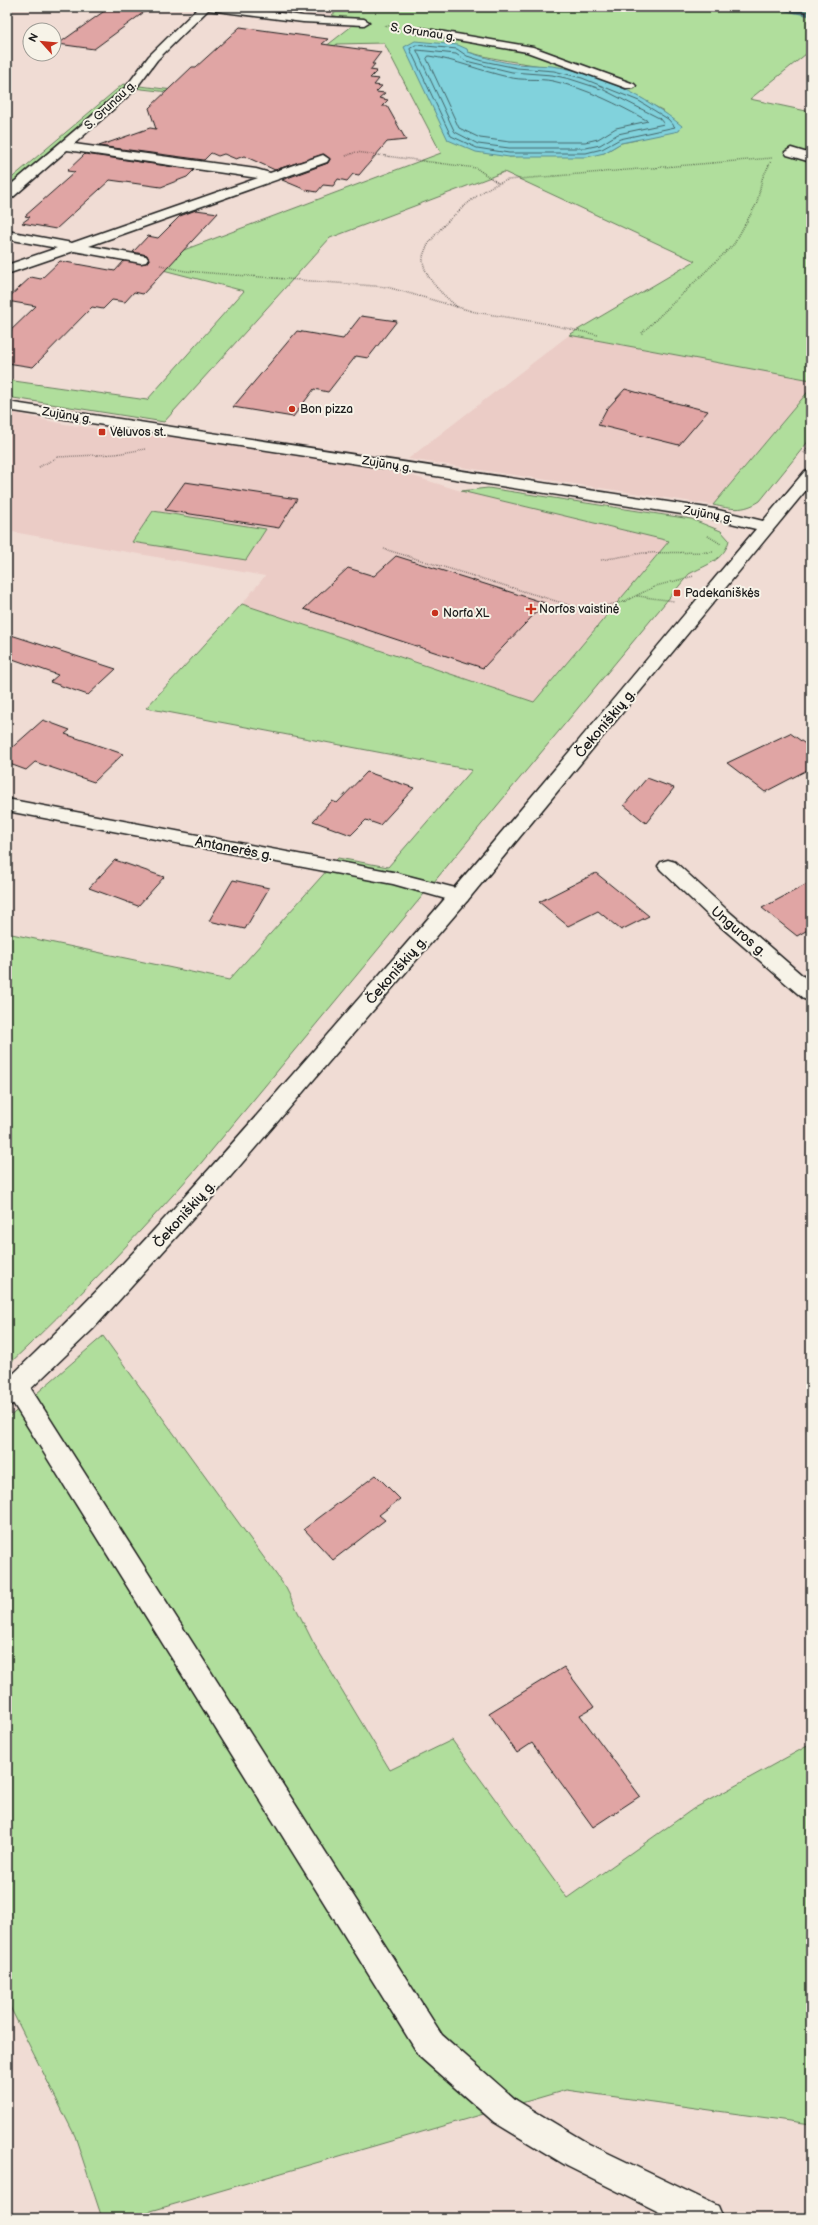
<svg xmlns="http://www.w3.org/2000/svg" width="818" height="2225" font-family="'Balsamiq Sans',sans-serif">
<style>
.built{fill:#ebccc6}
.green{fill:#b0de9c;stroke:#667d5c;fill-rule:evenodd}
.water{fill:#81d2dc;stroke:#59898f}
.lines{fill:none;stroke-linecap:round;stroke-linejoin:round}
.shore{stroke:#446569;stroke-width:1}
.stream{stroke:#59898f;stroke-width:5}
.building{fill:#e0a5a4;stroke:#1c1c1c}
.minor-casing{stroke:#1c1c1c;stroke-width:3}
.secondary-casing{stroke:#1c1c1c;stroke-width:3}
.path-far1{stroke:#1c1c1c;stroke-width:1.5;stroke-dasharray:0.5 1.5;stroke-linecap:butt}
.path{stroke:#1c1c1c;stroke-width:2;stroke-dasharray:1 2.5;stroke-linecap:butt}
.minor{fill:#f7f3e8;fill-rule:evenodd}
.secondary{fill:#f7f3e8;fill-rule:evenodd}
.poi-dot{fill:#c8321e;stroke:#f7f3e8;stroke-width:1.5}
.labels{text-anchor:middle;stroke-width:4;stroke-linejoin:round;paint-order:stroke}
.far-street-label{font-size:12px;fill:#1c1c1c;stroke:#f7f3e8}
.far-poi-label{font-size:12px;fill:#1c1c1c;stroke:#f7f3e8;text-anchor:start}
.street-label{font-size:14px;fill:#1c1c1c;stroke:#f7f3e8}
</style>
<rect width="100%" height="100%" fill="#f0dcd4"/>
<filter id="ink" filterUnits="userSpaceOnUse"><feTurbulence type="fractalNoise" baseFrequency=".025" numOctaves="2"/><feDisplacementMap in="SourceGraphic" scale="8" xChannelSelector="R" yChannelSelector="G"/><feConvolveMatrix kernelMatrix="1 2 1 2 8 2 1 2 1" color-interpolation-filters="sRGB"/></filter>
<g filter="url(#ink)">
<!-- built -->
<path class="built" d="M 569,335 L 811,380 L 811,388 L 713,505 L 408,459 Z
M 7,411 L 58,423 L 119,432 L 173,435 L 403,473 L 461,491 L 669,541 L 534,702 L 242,604 L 265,576 L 7,531 Z"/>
<!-- green -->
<path class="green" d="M 342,7 L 811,7 L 811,50 L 750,99 L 811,112 L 811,380 L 569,335 L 695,261 L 504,172 L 330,238 L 164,422 L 7,397 L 7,380 L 147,400 L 244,291 L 144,265 L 441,153 L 384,43 L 337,44 L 322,57 L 329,110 L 124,87 L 7,188 L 7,182 L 123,84 L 323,108 L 316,54 L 357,22 L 332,15 ZM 468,52 C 502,62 536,64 571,71 C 604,77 634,96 664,111 L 637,140 L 621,143 L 604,153 L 509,157 Z
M 811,388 L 811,438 L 760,501 C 743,512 731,509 713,505 Z
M 488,488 L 691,519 L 721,531 L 729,540 C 725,560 706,565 689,574 L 197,1168 C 136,1237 74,1303 7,1366 L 7,933 L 229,980 L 338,858 L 388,867 L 472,770 L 146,708 L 242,604 L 534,702 L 669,541 L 461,491 Z
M 153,511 L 266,529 L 246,560 L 132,542 Z
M 103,1336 L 286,1588 L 313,1642 L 390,1770 L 452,1740 L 567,1898 L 693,1809 L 811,1744 L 811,2124 L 566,2090 L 127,2218 L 102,2218 L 75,2136 L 7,2001 L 7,1419 Z"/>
<!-- water -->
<path class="water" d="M 415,41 L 458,45 L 467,49 L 468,52 C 483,57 500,62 516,64 C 528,65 540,65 552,66 C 598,72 647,97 682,126 L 679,131 L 621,143 L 604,153 L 587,157 L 509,157 L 476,152 L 448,140 L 404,47 Z"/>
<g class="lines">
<!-- shore -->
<path class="shore" d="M 416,45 L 457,49 L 467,56 L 483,61 L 517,68 L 554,71 L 582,78 L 639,101 L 668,119 L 675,127 L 620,139 L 602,149 L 586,153 L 509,153 L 477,148 L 451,136 L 410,49 Z
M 417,50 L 456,54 L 466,61 L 512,72 L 552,75 L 570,79 L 604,90 L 659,118 L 664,124 L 618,134 L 600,145 L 586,148 L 509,148 L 478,144 L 455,132 Z
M 429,56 C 456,60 481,71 508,77 C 522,81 538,78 553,81 C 588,89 617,104 648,121 L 616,128 L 598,139 L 585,142 L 510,142 L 480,138 L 459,128 L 427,59 Z"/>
<!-- stream -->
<path class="stream" d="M 777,7 L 811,14"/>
</g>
<!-- building -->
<path class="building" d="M 110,7 L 151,7 L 94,49 L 58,44 Z
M 240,27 L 328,39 L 322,44 L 381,52 L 372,64 L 375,64 L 370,70 L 377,71 L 370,78 L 379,79 L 374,85 L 382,86 L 376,92 L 385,93 L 379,98 L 388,100 L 382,106 L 387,106 L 406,140 L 387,142 L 359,175 L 353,174 L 347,181 L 338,179 L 333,186 L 323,185 L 317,192 L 306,190 L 282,180 L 328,163 L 330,159 L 324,154 L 275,170 L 244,156 L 236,159 L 224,154 L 218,156 L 211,153 L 204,160 L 99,146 L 150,128 L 156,129 L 149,108 L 192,67 L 196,67 Z
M 85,154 L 194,170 L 187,177 L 161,187 L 110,180 L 56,229 L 22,223 L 30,217 L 25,216 L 75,172 L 67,171 Z
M 196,210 L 218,213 L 143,294 L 134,292 L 125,302 L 112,300 L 103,309 L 92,307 L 33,367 L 7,363 L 7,334 L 36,306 L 7,301 L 7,299 L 31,277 L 41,279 L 60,261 L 115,271 L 124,261 L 146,263 L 149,260 L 147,255 L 133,252 L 148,236 L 158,238 L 180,216 Z
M 361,316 L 397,321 L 368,358 L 356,356 L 328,392 L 314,389 L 293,417 L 233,407 L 297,331 L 343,339 Z
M 625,389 L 660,399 L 708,411 L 679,445 L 598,425 L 606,410 Z
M 185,482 L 297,499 L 279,528 L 165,510 Z
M 396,556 L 545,603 L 483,668 L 304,609 L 348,568 L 374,576 Z
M 8,634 L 116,669 L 88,695 L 50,682 L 58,675 L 7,657 Z
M 43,720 L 70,730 L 65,734 L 123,754 L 94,782 L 35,762 L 26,770 L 7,763 L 7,752 Z
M 790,733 L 811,748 L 811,768 L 765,792 L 727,763 Z
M 367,772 L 414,788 L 380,825 L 366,820 L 351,835 L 313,821 L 332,801 L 337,803 Z
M 647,778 L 674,788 L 646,823 L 624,805 Z
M 115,860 L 164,877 L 138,906 L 89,888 Z
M 596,873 L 649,916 L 621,930 L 598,911 L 568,926 L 539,902 Z
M 233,880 L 269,888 L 245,929 L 209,921 Z
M 811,882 L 811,928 L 797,936 L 762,908 Z
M 376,1475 L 400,1499 L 379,1515 L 385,1520 L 333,1560 L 304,1529 Z
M 564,1667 L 594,1707 L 580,1715 L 640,1796 L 593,1827 L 532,1743 L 517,1753 L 489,1713 Z"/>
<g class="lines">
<defs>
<path id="minor" d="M 199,7 L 235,7 L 303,16 L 364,19 L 369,22 L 364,25 L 303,22 L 208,10 L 157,60 L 134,91 L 74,144 L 256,169 L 270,173 L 323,155 L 329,159 L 327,162 L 89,246 L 146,256 L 148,259 L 146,262 L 141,263 L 74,251 L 7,274 L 7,265 L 57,248 L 7,239 L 7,231 L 72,243 L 258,178 L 67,150 L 12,198 L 7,199 L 7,188 L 126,87 L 149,56 Z
M 421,28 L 533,47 L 634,84 L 636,86 L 634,88 L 626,88 L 527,52 L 417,33 L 415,31 Z
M 791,148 L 811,154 L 811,162 L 787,155 L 785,152 Z
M 7,799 L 393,872 L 467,891 L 470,896 L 467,901 L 460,903 L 393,884 L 7,811 Z
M 668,860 L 675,862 L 726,909 L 811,983 L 811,1001 L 804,999 L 712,919 L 661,870 L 658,866 L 661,862 Z
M 17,1378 L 26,1381 L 442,2035 L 516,2100 L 589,2144 L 718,2206 L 723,2218 L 671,2218 L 567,2166 L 494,2122 L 420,2057 L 8,1395 L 8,1381 Z"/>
<path id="secondary" d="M 7,402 L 714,509 L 763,521 L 805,471 L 811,469 L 811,484 L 467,901 L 218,1191 L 93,1329 L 16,1403 L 7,1406 L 7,1380 C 119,1274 219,1159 321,1042 C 469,873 612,701 756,529 L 714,519 L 7,410 Z"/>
</defs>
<!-- minor casing -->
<use href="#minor" class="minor-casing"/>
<!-- secondary casing -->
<use href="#secondary" class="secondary-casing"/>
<!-- path-far1 -->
<path class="path-far1" d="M 384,25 L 399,28
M 346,156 L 356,152 L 476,168 L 498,183
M 160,265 L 185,271 L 387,287 L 475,312 L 543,323 L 598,335
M 457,307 C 443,294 426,281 423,261 C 420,241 471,199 487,189 C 493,185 501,183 507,180 L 772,158
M 642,333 L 734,244 L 757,203 L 762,179 L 771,161
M 804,453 L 811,444
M 39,467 L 58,457 L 116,454 L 145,449
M 708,536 L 721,544
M 384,549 L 579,608
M 601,560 L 643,553 L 714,552
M 637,596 L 674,601
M 594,608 L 623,602 L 656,586 L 694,576"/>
<!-- path -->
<path class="path" d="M 576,607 L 585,610 L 599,607"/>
<!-- minor -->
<use href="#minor" class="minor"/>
<!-- secondary -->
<use href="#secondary" class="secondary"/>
</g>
</g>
<!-- markers -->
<g class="poi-dot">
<circle cx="292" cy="409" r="4"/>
<rect x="98" y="428" width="8" height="8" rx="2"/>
<rect x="673" y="589" width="8" height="8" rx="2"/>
<path d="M529 603h4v4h4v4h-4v4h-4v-4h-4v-4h4z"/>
<circle cx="435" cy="613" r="4"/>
</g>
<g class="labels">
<!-- far-street labels -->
<g class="far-street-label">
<text transform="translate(423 32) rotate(9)" y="4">S. Grunau g.</text>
<text transform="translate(110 105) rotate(-43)" y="4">S. Grunau g.</text>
<text transform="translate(67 415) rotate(9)" y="4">Zujūnų g.</text>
<text transform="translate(387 464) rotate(9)" y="4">Zujūnų g.</text>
<text transform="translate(708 514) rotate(10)" y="4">Zujūnų g.</text>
</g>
<!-- far-poi labels -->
<g class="far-poi-label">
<text x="300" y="413">Bon pizza</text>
<text x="110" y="436">Vėluvos st.</text>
<text x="685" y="597">Padekaniškės</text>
<text x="539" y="613">Norfos vaistinė</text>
<text x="443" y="617">Norfa XL</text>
</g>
<!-- street labels -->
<g class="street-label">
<text transform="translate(605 723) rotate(-50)" y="5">Čekoniškių g.</text>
<text transform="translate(234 848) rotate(11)" y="5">Antanerės g.</text>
<text transform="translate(739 931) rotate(41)" y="5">Unguros g.</text>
<text transform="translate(396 970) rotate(-49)" y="5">Čekoniškių g.</text>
<text transform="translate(184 1214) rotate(-48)" y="5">Čekoniškių g.</text>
</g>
</g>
<!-- margin -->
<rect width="818" height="2225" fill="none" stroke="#f7f3e8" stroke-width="24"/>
<rect x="12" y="12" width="794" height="2201" fill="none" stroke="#1c1c1c" stroke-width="1.5" filter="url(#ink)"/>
<!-- north arrow -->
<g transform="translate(42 42) rotate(297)"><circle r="19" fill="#f7f3e8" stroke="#9f9d96"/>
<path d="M0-3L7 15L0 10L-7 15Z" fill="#c8321e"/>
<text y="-6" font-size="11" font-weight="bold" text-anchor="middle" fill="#1c1c1c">N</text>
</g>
</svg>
